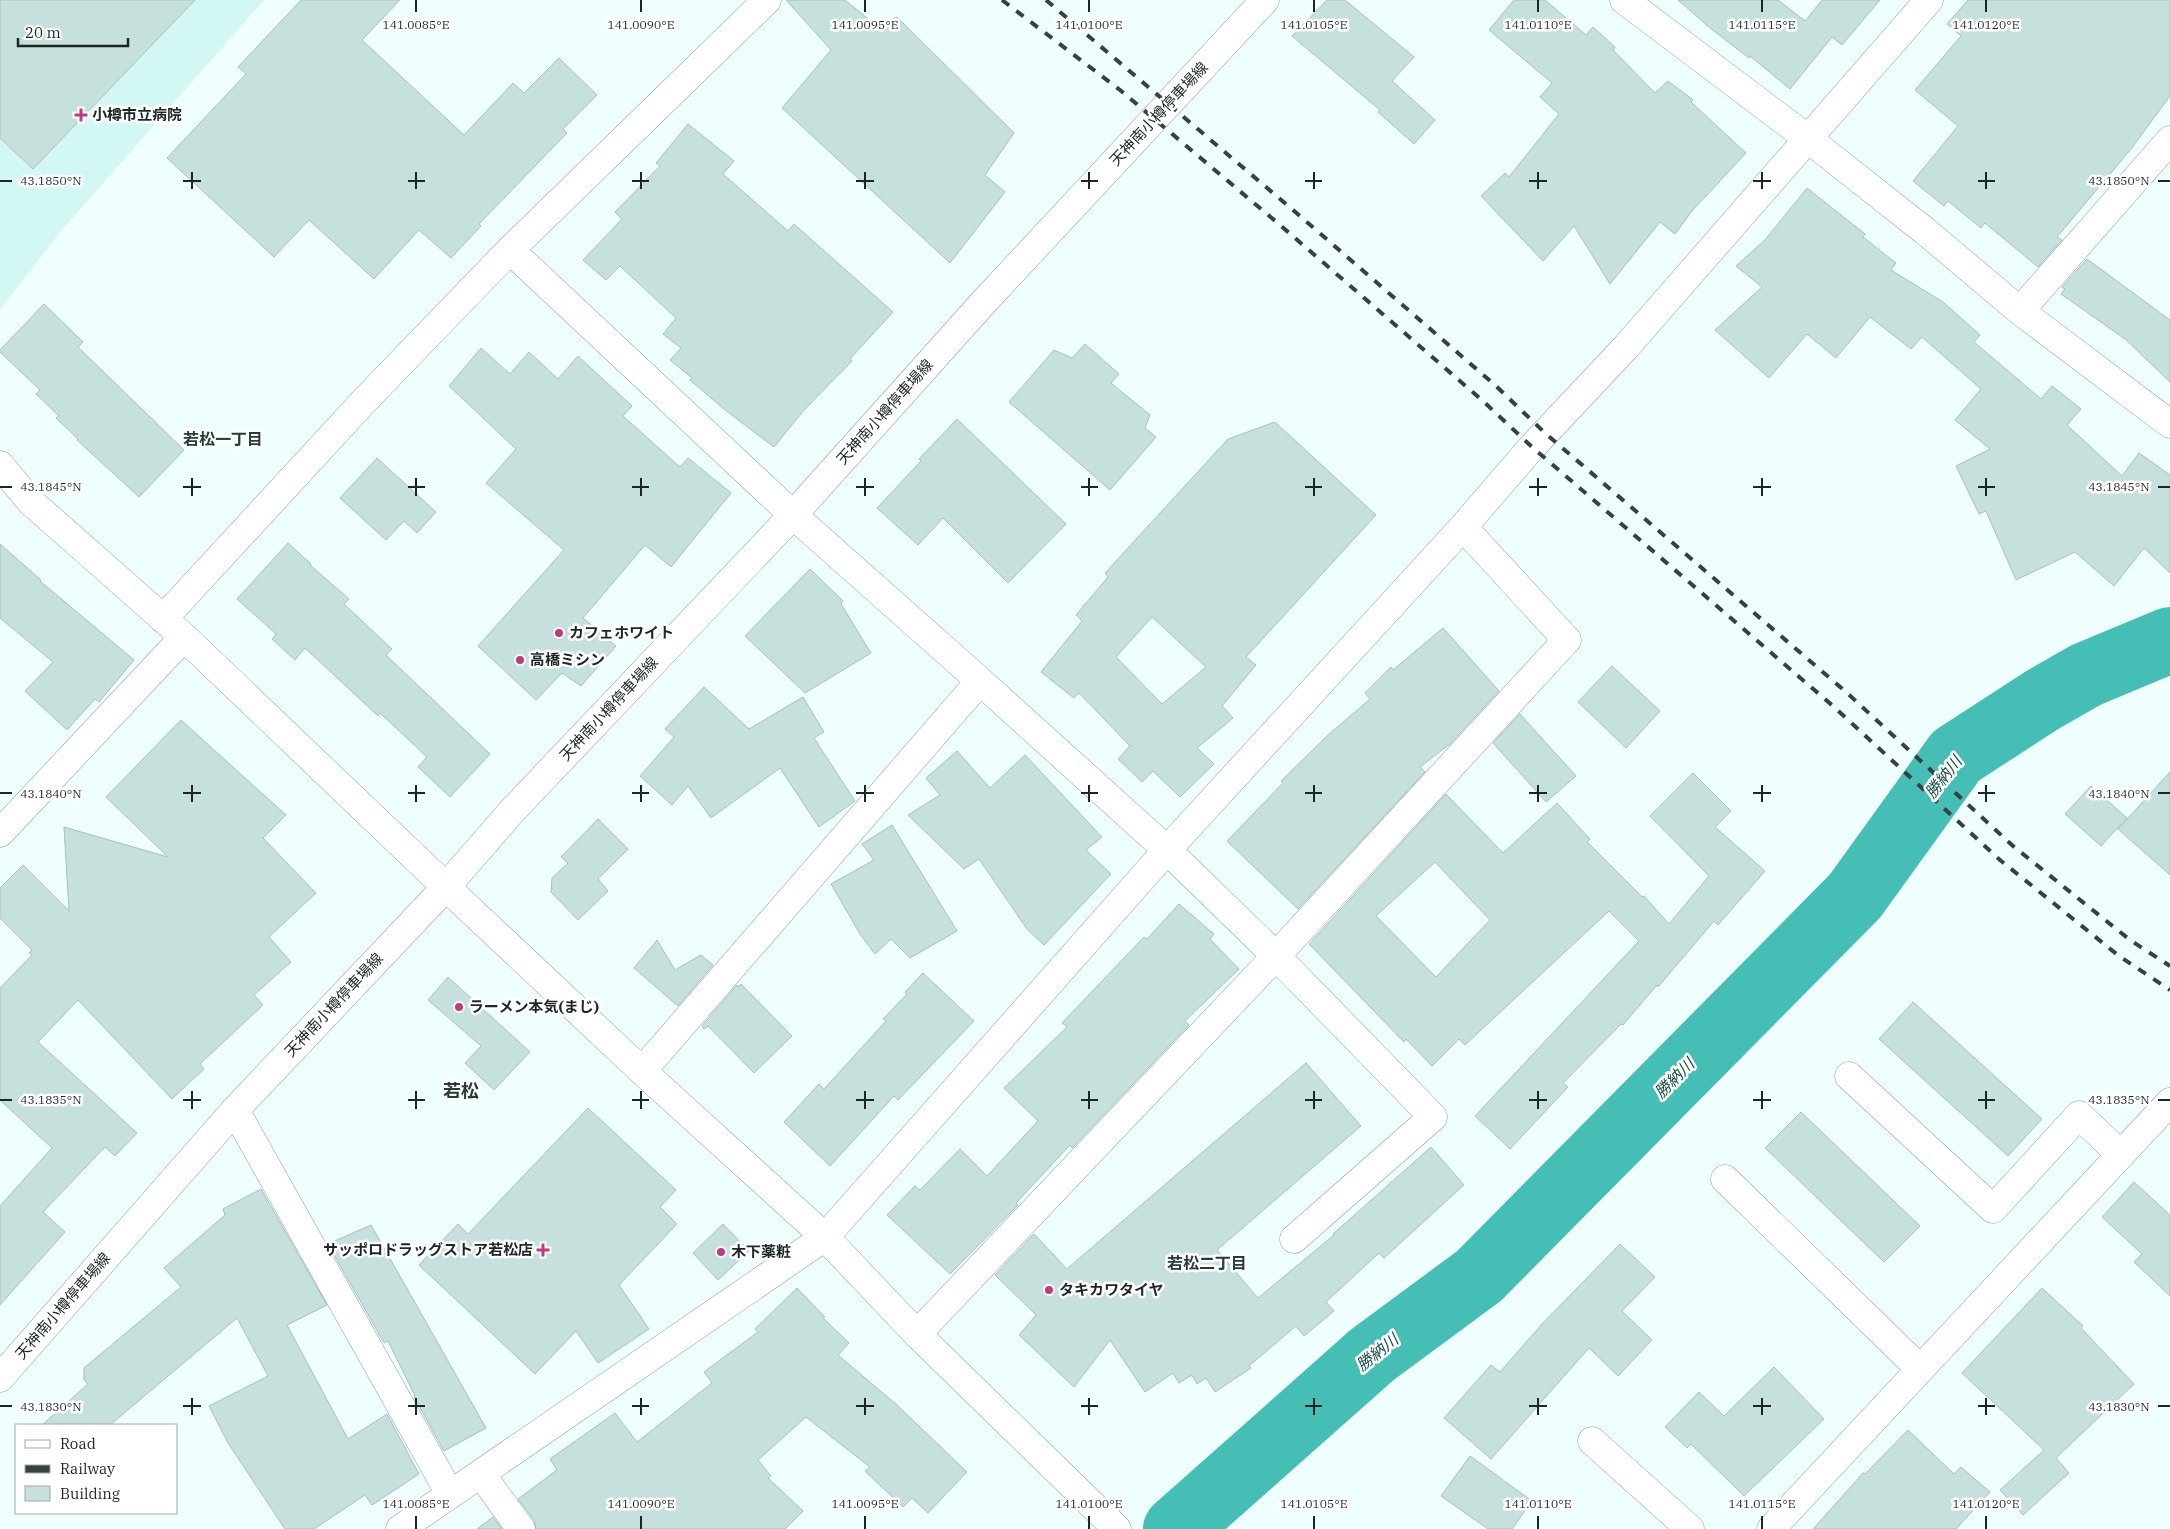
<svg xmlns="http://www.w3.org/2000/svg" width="2170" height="1529" font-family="'IBM Plex Serif','Noto Sans JP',serif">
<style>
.built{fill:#d3f7f3}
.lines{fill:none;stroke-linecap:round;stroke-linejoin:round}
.river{stroke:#45bfb5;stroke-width:66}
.building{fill:#c6e0dd;stroke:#a8c1be;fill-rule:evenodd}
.minor-casing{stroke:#89a19e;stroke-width:29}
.major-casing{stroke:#89a19e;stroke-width:29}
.minor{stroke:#fff;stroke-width:28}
.major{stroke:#fff;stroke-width:28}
.rail{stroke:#364140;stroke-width:4;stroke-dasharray:9 9;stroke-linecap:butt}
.ticks{fill:none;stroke:#1c2625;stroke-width:2}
.poi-dot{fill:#c03a7e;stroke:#fff;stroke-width:2}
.labels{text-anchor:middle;stroke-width:5;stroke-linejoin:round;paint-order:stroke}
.street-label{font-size:15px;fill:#1c2625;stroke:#fff}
.poi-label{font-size:15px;font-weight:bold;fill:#1c2625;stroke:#fff;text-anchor:start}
.neighbourhood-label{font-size:16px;font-weight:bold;fill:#263c3a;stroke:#fff}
.water-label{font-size:16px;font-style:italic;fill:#174c48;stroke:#fff}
.quarter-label{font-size:18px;font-weight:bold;fill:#263c3a;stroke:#fff}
.ticks-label{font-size:12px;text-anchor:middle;fill:#1c2625;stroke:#fff;stroke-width:5;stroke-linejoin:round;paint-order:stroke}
</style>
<rect width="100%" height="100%" fill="#effffd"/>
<!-- built -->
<path class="built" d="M 0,0 L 264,0 L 61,231 L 0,310 Z"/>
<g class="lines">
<!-- river -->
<path class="river" d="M 1176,1529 L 1372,1355 L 1479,1276 L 1855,896 L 1956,756 L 2044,699 L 2086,675 L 2170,640"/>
</g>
<!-- building -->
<path class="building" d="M 0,0 L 195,0 L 33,169 L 0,138 Z
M 301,0 L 400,0 L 362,40 L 464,135 L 513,83 L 524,93 L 559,58 L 597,95 L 563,129 L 567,133 L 479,224 L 481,226 L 451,258 L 419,230 L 374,279 L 309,220 L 274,257 L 167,158 L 246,74 L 238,67 Z
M 786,0 L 845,0 L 877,26 L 897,17 L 1014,133 L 985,175 L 1005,192 L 950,263 L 782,108 L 831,50 Z
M 1327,0 L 1345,0 L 1414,57 L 1392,81 L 1435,120 L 1414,144 L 1378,112 L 1380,110 L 1292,36 Z
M 1514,0 L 1545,0 L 1586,35 L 1593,27 L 1615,47 L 1613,50 L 1655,93 L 1668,81 L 1693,100 L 1691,102 L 1746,153 L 1692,211 L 1675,234 L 1660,222 L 1610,284 L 1574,226 L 1543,261 L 1481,196 L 1505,173 L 1509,177 L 1559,114 L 1540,97 L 1552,83 L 1489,30 Z
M 1678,0 L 1778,0 L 1805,21 L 1822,0 L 1880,0 L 1842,45 L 1832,37 L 1790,89 L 1750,56 L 1749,58 L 1710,28 Z
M 1968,0 L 2170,0 L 2170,96 L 2131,149 L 2057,237 L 2062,240 L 2038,267 L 1985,223 L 1981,228 L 1948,201 L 1944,206 L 1913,181 L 1958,126 L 1915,90 L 1961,36 L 1947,24 Z
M 688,124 L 734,161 L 723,174 L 788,231 L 794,224 L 893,312 L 850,359 L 852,361 L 805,409 L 774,447 L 725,410 L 690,380 L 692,378 L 670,360 L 681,348 L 663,334 L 676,318 L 620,266 L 606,280 L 583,260 L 622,219 L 615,212 L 660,166 L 656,163 Z
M 1807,188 L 1865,234 L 1863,237 L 1896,263 L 1891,270 L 1943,302 L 1980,335 L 1974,342 L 2041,399 L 2052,386 L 2081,409 L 2067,425 L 2122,476 L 2139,453 L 2170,475 L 2170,573 L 2144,548 L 2114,586 L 2075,552 L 2016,580 L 1986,511 L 1979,514 L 1956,466 L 1990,449 L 1955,420 L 1981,389 L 1922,337 L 1911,349 L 1870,317 L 1836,358 L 1807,334 L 1769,378 L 1715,330 L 1762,287 L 1736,266 L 1765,240 Z
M 2087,259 L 2170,320 L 2170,382 L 2125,339 L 2061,294 L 2065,289 L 2062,287 Z
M 44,304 L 83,342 L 78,347 L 184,450 L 139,497 L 77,440 L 78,439 L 56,418 L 59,416 L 36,394 L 40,390 L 0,352 L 0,350 Z
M 1085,344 L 1119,374 L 1111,383 L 1150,415 L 1145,428 L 1156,437 L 1110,490 L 1009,402 L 1054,350 L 1072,358 Z
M 481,348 L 510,374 L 529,352 L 558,379 L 578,356 L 632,406 L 623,416 L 680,467 L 688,458 L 731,493 L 671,567 L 645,545 L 583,618 L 616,646 L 581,686 L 562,673 L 536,700 L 478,646 L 564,550 L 486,483 L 516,449 L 449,386 Z
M 957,419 L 1066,524 L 1008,583 L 943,518 L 918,545 L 877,508 L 921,461 L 919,459 Z
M 1275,422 L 1376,515 L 1246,657 L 1256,665 L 1222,706 L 1233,718 L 1197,748 L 1214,764 L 1180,797 L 1153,771 L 1142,782 L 1118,759 L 1130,746 L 1079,693 L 1074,698 L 1041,672 L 1082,621 L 1076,615 L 1108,577 L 1105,573 L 1228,439 ZM 1152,617 L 1206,667 L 1162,704 L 1116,657 Z
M 377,458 L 436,512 L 417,533 L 404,521 L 386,540 L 340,498 Z
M 288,543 L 311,564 L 310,565 L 349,599 L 344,604 L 392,649 L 386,655 L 490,754 L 450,797 L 418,767 L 427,757 L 380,713 L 378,716 L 305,648 L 295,660 L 272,639 L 276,634 L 237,599 Z
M 0,544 L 41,580 L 40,581 L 134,660 L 99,702 L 95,699 L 67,730 L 25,691 L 53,662 L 0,618 Z
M 810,569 L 843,601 L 841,604 L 871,653 L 805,693 L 745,636 Z
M 1443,628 L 1499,691 L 1450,744 L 1420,767 L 1425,772 L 1298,909 L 1227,841 L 1283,783 L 1281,781 L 1327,736 L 1370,699 L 1365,693 L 1391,667 L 1393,670 Z
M 1612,666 L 1660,711 L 1626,748 L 1578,702 Z
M 704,687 L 749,729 L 803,697 L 824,732 L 814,738 L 855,801 L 819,827 L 780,768 L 711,818 L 688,786 L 672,805 L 640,776 L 674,737 L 665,729 Z
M 1520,714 L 1576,776 L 1546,802 L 1493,743 Z
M 181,720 L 286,815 L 263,838 L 316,893 L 269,937 L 291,962 L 254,995 L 263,1005 L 200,1064 L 204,1069 L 172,1099 L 78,1000 L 38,1042 L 137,1133 L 115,1156 L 105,1147 L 43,1212 L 65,1232 L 0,1305 L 0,1206 L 52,1148 L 0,1100 L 0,988 L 32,955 L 29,953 L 32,950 L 0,918 L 0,888 L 23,865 L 69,911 L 64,827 L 168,857 L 106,797 Z
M 957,751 L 990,788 L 1025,755 L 1102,837 L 1086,850 L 1111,874 L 1044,945 L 1027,929 L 979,859 L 964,869 L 908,815 L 940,795 L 926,778 Z
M 2170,772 L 2170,875 L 2118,829 Z
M 1693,773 L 1731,811 L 1715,827 L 1765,871 L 1718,925 L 1714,921 L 1658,987 L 1657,985 L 1623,1025 L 1621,1024 L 1563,1083 L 1568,1087 L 1510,1149 L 1475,1116 L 1639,941 L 1609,911 L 1465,1045 L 1459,1039 L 1432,1066 L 1406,1039 L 1404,1042 L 1309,944 L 1446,794 L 1503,853 L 1557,803 L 1590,839 L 1587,842 L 1642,897 L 1644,896 L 1669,924 L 1709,876 L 1650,816 ZM 1435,862 L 1490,920 L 1436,977 L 1376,916 Z
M 2091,786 L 2127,818 L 2101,846 L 2065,814 Z
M 598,819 L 628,849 L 598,879 L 608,891 L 578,920 L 551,892 L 552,878 L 568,863 L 561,857 Z
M 892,825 L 957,931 L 910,958 L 891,939 L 875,954 L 860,934 L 831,884 L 874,860 L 862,844 Z
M 1179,904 L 1214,934 L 1210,939 L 1239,969 L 1185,1021 L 1189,1025 L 1072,1148 L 1070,1145 L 1016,1203 L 1018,1205 L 950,1274 L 887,1215 L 915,1186 L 920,1190 L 960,1149 L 987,1176 L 1038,1121 L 1004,1088 L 1067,1027 L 1062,1023 L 1144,937 L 1147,939 Z
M 657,940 L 675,970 L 701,955 L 713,965 L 678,1006 L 634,968 Z
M 923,973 L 974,1021 L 898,1100 L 894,1096 L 830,1166 L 784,1122 L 819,1084 L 824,1089 L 886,1021 L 883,1019 L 907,994 L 905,992 Z
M 448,977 L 530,1052 L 494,1090 L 465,1063 L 481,1046 L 428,1000 Z
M 741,984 L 792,1036 L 754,1073 L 708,1026 L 704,1029 L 702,1026 L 737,985 L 739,987 Z
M 1913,1002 L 2042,1119 L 2008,1156 L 1879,1039 Z
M 1306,1063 L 1361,1126 L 1217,1250 L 1258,1298 L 1334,1235 L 1333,1234 L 1431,1147 L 1464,1185 L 1384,1258 L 1379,1253 L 1326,1302 L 1334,1311 L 1304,1336 L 1296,1326 L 1249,1366 L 1251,1368 L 1215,1392 L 1206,1378 L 1197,1384 L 1192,1375 L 1179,1383 L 1173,1373 L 1145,1392 L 1110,1340 L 1074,1387 L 1019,1335 L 1036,1315 L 995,1275 L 1034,1234 L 1067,1269 Z
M 588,1108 L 676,1190 L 660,1207 L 677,1224 L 619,1285 L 649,1329 L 598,1363 L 576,1331 L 535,1374 L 419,1265 L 458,1224 L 468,1234 Z
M 1801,1112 L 1920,1226 L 1884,1262 L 1765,1148 Z
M 2134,1182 L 2170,1215 L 2170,1296 L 2134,1262 L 2142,1254 L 2102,1217 Z
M 261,1189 L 327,1305 L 287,1325 L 348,1439 L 387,1414 L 419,1474 L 372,1505 L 365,1495 L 314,1529 L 285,1529 L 228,1443 L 209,1406 L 268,1376 L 237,1318 L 110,1425 L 42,1425 L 88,1384 L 84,1380 L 84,1368 L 181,1287 L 164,1268 L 225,1215 L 223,1209 Z
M 723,1224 L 749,1251 L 718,1280 L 693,1253 Z
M 371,1225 L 486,1428 L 444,1451 L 414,1397 L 415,1396 L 388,1341 L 384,1343 L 328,1244 Z
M 1620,1244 L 1655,1277 L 1622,1311 L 1652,1340 L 1618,1376 L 1589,1348 L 1491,1459 L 1444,1418 L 1491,1365 L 1500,1372 L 1542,1324 Z
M 797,1288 L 825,1317 L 823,1318 L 849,1343 L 838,1355 L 897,1405 L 967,1472 L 928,1513 L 912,1498 L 903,1507 L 865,1471 L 870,1467 L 806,1417 L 758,1460 L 771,1476 L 768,1478 L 803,1511 L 785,1529 L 536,1529 L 534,1520 L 518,1499 L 557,1470 L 550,1459 L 615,1413 L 637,1442 L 712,1383 L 704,1372 L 758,1332 L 755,1329 Z
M 2042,1288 L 2083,1326 L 2081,1328 L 2134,1384 L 2056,1458 L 2069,1473 L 2023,1515 L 2000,1490 L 2044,1450 L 1962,1373 Z
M 1774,1367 L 1824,1419 L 1744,1496 L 1691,1444 L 1687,1448 L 1665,1427 L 1699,1392 L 1724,1416 Z
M 1908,1430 L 1954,1474 L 1961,1467 L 1990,1492 L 1956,1529 L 1813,1529 L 1863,1473 L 1865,1474 Z
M 1470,1456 L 1532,1501 L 1512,1529 L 1488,1529 L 1441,1496 Z
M 493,1517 L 502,1529 L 477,1529 Z"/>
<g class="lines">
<defs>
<path id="minor" d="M 1624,0 L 1807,138 L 1925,231 L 2020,311 L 2170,424
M 510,250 L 793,515 L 980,681 L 1167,850 L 1276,956 L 1433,1117 L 1294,1239
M 2020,311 L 2170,140
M 0,465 L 31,502 L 184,637 L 446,887 L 642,1071 L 825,1237 L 917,1334 L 1117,1529
M 163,619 L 366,399 L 510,250 L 767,0
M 0,833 L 184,637
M 642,1071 L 980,681
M 1849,1076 L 1993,1209 L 2079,1115 L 2121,1155
M 235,1110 L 450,1494
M 1725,1179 L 1920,1369
M 917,1334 L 1276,956 L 1567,640 L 1463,527
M 1592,1441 L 1690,1529
M 481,1474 L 521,1529
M 400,1529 L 825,1237 L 1167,850 L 1463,527 L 1532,447 L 1626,347 L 1929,0
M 1771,1529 L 2170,1102"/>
<path id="major" d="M 0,1378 L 235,1110 L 446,887 L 512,811 L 793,515 L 982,304 L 1265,0"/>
</defs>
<!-- minor casing -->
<use href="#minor" class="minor-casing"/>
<!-- major casing -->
<use href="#major" class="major-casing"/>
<!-- minor -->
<use href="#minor" class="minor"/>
<!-- major -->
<use href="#major" class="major"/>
<!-- rail -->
<path class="rail" d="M 1002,0 L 1120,90 L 1280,225 L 1483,401 L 1532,447 L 1833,706 L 2000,860 L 2119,956 L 2170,990
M 1046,0 L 1293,210 L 1496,386 L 1545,433 L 1846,692 L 2013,846 L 2130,940 L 2170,966"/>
</g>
<!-- ticks -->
<path class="ticks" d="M 416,0 L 416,12M 641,0 L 641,12M 865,0 L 865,12M 1089,0 L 1089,12M 1314,0 L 1314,12M 1538,0 L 1538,12M 1762,0 L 1762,12M 1986,0 L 1986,12M 192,172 L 192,189M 416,172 L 416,189M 641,172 L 641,189M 865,172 L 865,189M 1089,172 L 1089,189M 1314,172 L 1314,189M 1538,172 L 1538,189M 1762,172 L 1762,189M 1986,172 L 1986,189M 0,181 L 12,181M 183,181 L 201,181M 408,181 L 425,181M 632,181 L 649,181M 856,181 L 874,181M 1081,181 L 1098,181M 1305,181 L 1322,181M 1529,181 L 1547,181M 1753,181 L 1771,181M 1978,181 L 1995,181M 2158,181 L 2170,181M 192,478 L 192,496M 416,478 L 416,496M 641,478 L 641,496M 865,478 L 865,496M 1089,478 L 1089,496M 1314,478 L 1314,496M 1538,478 L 1538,496M 1762,478 L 1762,496M 1986,478 L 1986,496M 0,487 L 12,487M 183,487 L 201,487M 408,487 L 425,487M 632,487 L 649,487M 856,487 L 874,487M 1081,487 L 1098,487M 1305,487 L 1322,487M 1529,487 L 1547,487M 1753,487 L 1771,487M 1978,487 L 1995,487M 2158,487 L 2170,487M 192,785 L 192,802M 416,785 L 416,802M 641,785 L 641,802M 865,785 L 865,802M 1089,785 L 1089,802M 1314,785 L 1314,802M 1538,785 L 1538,802M 1762,785 L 1762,802M 1986,785 L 1986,802M 0,793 L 12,793M 183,793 L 201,793M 408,793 L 425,793M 632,793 L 649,793M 856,793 L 874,793M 1081,793 L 1098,793M 1305,793 L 1322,793M 1529,793 L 1547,793M 1753,793 L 1771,793M 1978,793 L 1995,793M 2158,793 L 2170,793M 192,1091 L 192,1109M 416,1091 L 416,1109M 641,1091 L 641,1109M 865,1091 L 865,1109M 1089,1091 L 1089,1109M 1314,1091 L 1314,1109M 1538,1091 L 1538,1109M 1762,1091 L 1762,1109M 1986,1091 L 1986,1109M 0,1100 L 12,1100M 183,1100 L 201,1100M 408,1100 L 425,1100M 632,1100 L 649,1100M 856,1100 L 874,1100M 1081,1100 L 1098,1100M 1305,1100 L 1322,1100M 1529,1100 L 1547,1100M 1753,1100 L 1771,1100M 1978,1100 L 1995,1100M 2158,1100 L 2170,1100M 192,1398 L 192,1415M 416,1398 L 416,1415M 641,1398 L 641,1415M 865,1398 L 865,1415M 1089,1398 L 1089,1415M 1314,1398 L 1314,1415M 1538,1398 L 1538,1415M 1762,1398 L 1762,1415M 1986,1398 L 1986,1415M 0,1406 L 12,1406M 183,1406 L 201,1406M 408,1406 L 425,1406M 632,1406 L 649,1406M 856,1406 L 874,1406M 1081,1406 L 1098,1406M 1305,1406 L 1322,1406M 1529,1406 L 1547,1406M 1753,1406 L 1771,1406M 1978,1406 L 1995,1406M 2158,1406 L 2170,1406M 416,1516 L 416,1529M 641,1516 L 641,1529M 865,1516 L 865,1529M 1089,1516 L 1089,1529M 1314,1516 L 1314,1529M 1538,1516 L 1538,1529M 1762,1516 L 1762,1529M 1986,1516 L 1986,1529"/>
<!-- markers -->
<g class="poi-dot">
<path d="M78.5 107.5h5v5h5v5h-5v5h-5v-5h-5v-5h5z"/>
<circle cx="559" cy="633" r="5"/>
<circle cx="520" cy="660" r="5"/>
<circle cx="459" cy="1007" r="5"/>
<path d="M540.5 1242.5h5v5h5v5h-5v5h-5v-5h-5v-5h5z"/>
<circle cx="721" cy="1252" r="5"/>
<circle cx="1049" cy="1290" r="5"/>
</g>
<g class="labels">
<!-- street labels -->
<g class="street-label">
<text transform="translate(1159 114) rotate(-47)" y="5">天神南小樽停車場線</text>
<text transform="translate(885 412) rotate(-48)" y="5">天神南小樽停車場線</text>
<text transform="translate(609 709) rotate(-47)" y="5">天神南小樽停車場線</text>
<text transform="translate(334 1005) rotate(-47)" y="5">天神南小樽停車場線</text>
<text transform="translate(63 1306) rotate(-49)" y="5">天神南小樽停車場線</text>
</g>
<!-- poi labels -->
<g class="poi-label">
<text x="92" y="120">小樽市立病院</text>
<text x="569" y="638">カフェホワイト</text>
<text x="530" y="665">高橋ミシン</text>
<text x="469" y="1012">ラーメン本気(まじ)</text>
<text x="533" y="1255" text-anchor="end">サッポロドラッグストア若松店</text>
<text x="731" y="1257">木下薬粧</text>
<text x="1059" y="1295">タキカワタイヤ</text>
</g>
<!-- neighbourhood labels -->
<g class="neighbourhood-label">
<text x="223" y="445">若松一丁目</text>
<text x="1207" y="1269">若松二丁目</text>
</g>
<!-- water labels -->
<g class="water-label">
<text transform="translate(1943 777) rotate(-52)" y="6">勝納川</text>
<text transform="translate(1674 1078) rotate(-45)" y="6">勝納川</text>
<text transform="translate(1377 1352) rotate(-39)" y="6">勝納川</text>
</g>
<!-- quarter labels -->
<g class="quarter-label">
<text x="461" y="1097">若松</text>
</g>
</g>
<g class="ticks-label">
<text x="416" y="29">141.0085°E</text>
<text x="641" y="29">141.0090°E</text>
<text x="865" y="29">141.0095°E</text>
<text x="1089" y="29">141.0100°E</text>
<text x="1314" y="29">141.0105°E</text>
<text x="1538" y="29">141.0110°E</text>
<text x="1762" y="29">141.0115°E</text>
<text x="1986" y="29">141.0120°E</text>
<text x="51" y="185">43.1850°N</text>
<text x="2119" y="185">43.1850°N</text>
<text x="51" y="491">43.1845°N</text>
<text x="2119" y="491">43.1845°N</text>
<text x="51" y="798">43.1840°N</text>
<text x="2119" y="798">43.1840°N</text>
<text x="51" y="1104">43.1835°N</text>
<text x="2119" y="1104">43.1835°N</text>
<text x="51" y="1411">43.1830°N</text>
<text x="2119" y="1411">43.1830°N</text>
<text x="416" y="1508">141.0085°E</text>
<text x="641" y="1508">141.0090°E</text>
<text x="865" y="1508">141.0095°E</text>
<text x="1089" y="1508">141.0100°E</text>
<text x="1314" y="1508">141.0105°E</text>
<text x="1538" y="1508">141.0110°E</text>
<text x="1762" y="1508">141.0115°E</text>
<text x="1986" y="1508">141.0120°E</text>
</g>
<!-- legend -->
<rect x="15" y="1424" width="162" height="90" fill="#ffffff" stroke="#a4a8a8"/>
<rect x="25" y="1440" width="25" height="8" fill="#ffffff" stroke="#a4a8a8"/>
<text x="60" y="1449" font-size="15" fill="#1c2625">Road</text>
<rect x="25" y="1465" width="25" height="8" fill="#364140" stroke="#a4a8a8"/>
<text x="60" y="1474" font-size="15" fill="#1c2625">Railway</text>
<rect x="25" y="1486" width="25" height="15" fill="#c6e0dd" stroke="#a4a8a8"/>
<text x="60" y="1499" font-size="15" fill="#1c2625">Building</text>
<!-- scale -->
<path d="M18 38v8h110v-8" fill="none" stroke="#1c2625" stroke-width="2.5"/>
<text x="25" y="38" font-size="15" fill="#1c2625" stroke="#ffffff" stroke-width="4" paint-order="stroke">20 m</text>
</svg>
